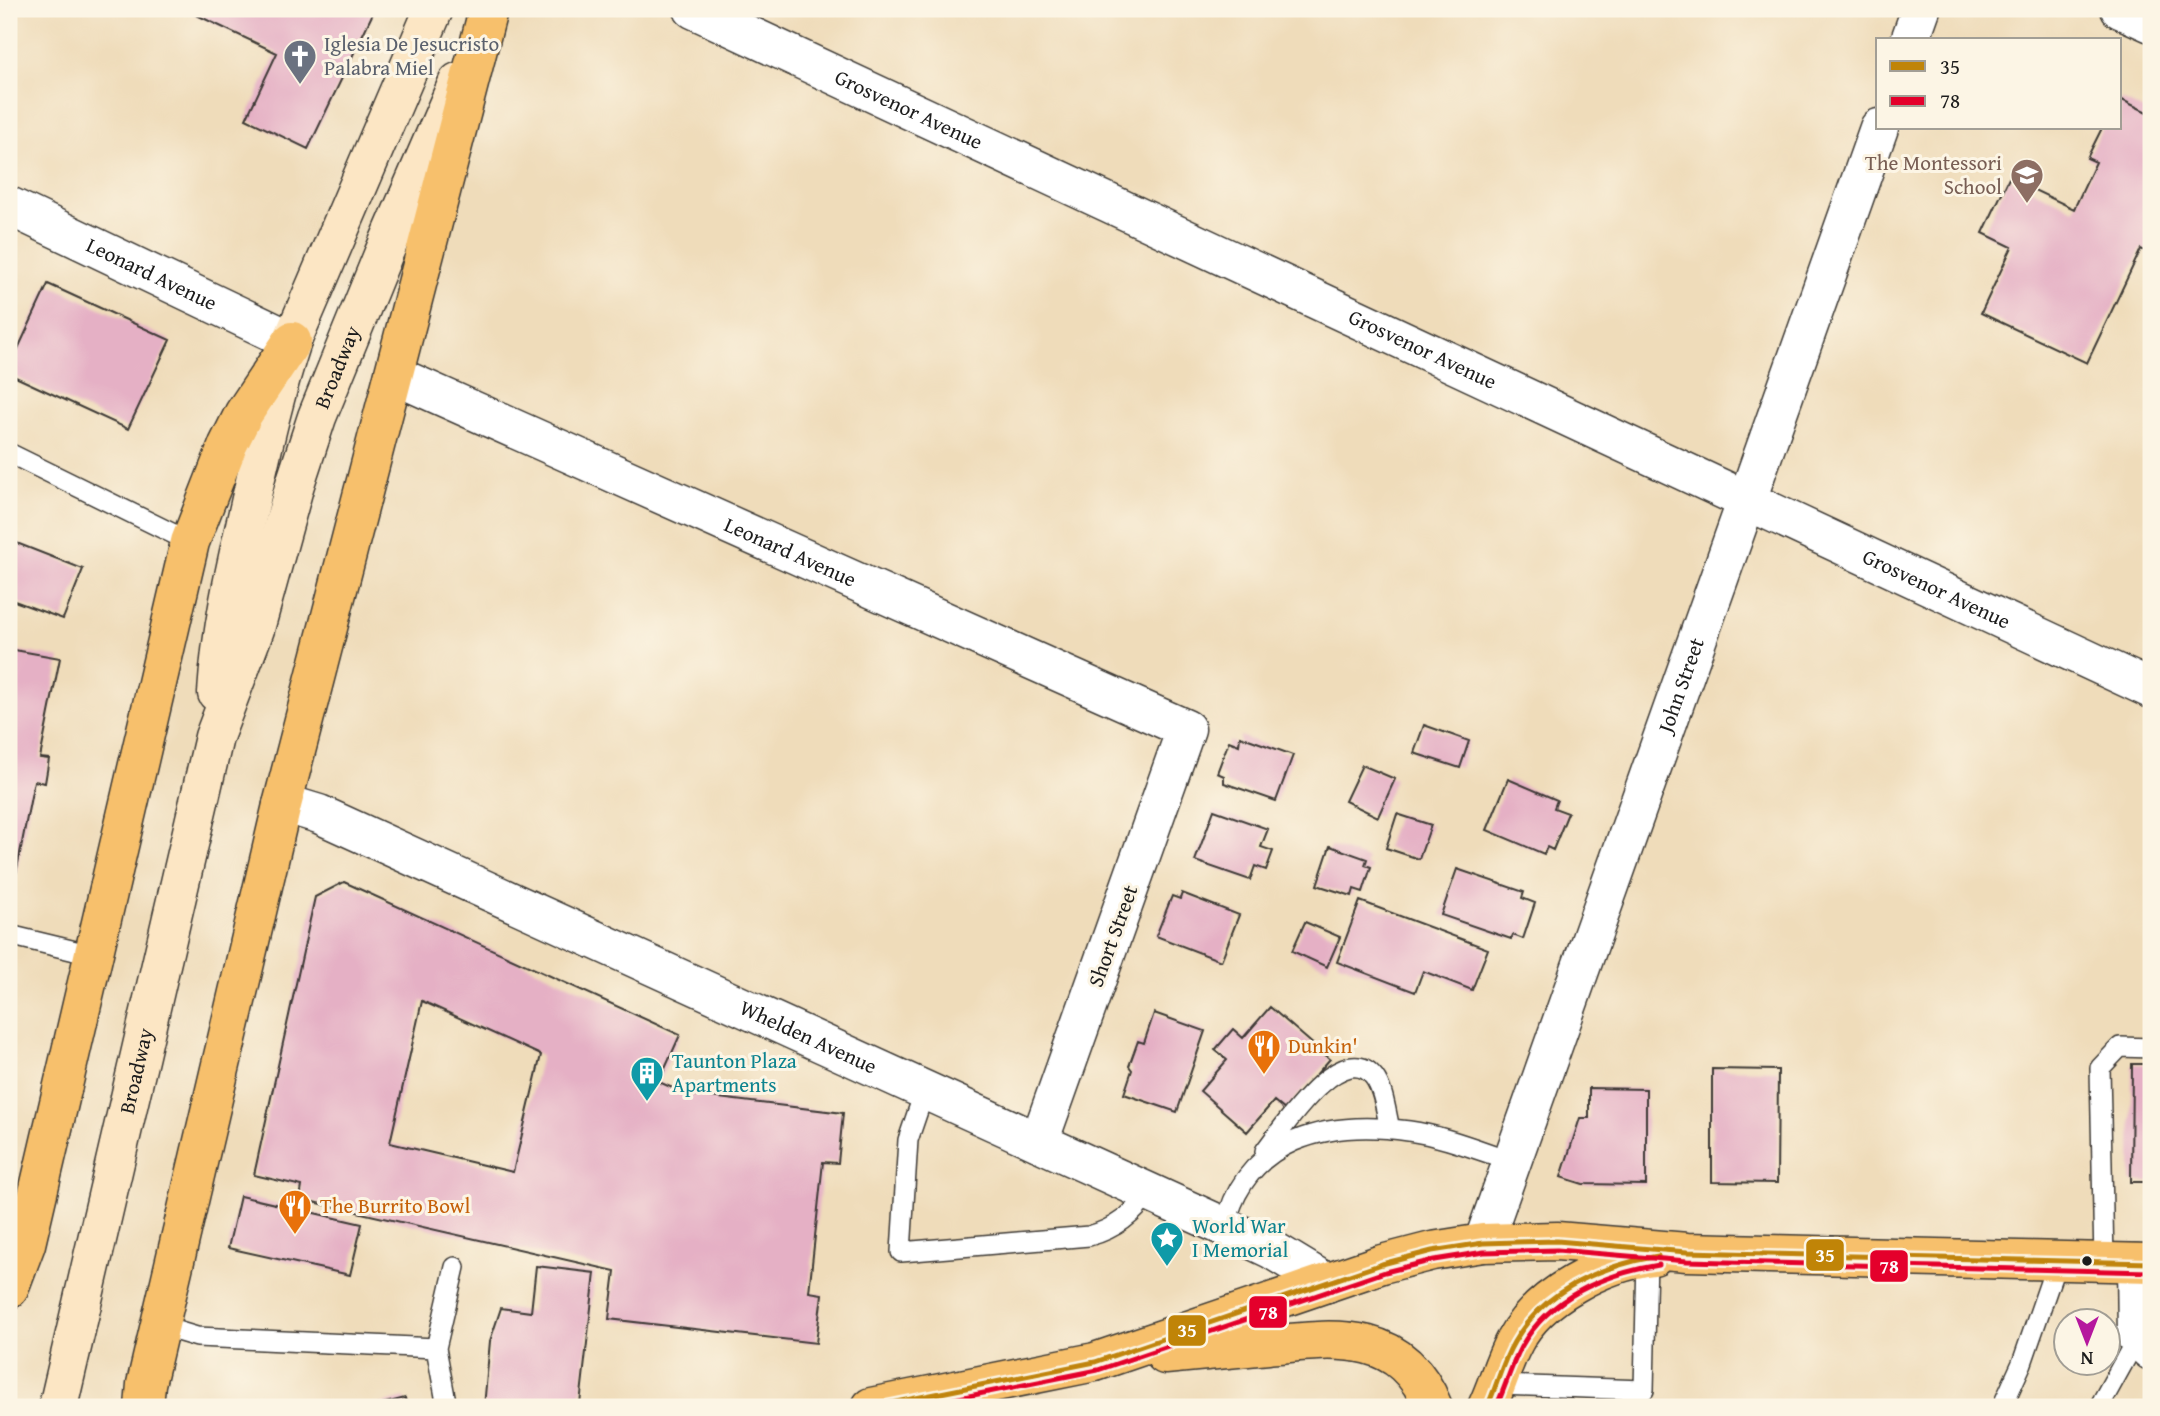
<svg xmlns="http://www.w3.org/2000/svg" width="2160" height="1416" font-family="'Gentium Book Plus',serif">
<style>
.building{fill:#e5b0c5;fill-rule:evenodd}
.lines{fill:none;stroke-linecap:round;stroke-linejoin:round}
.lane-casing{stroke:#3c3934;stroke-width:22}
.street-casing{stroke:#3c3934;stroke-width:41}
.secondary-casing{stroke:#3c3934;stroke-width:41}
.highway-casing{stroke:#3c3934;stroke-width:41}
.lane{stroke:#fff;stroke-width:19}
.street{stroke:#fff;stroke-width:38}
.secondary{stroke:#fce6c4;stroke-width:38}
.highway{stroke:#f7c06c;stroke-width:38}
.bus-1-casing{stroke:#fcf5e5;stroke-width:10}
.bus-2-casing{stroke:#fcf5e5;stroke-width:10}
.bus-1{stroke:#c08407;stroke-width:5}
.bus-2{stroke:#e4002b;stroke-width:5}
.bus-dot{fill:#1c1c1c;stroke:#fcf5e5;stroke-width:2.5}
.labels{text-anchor:middle;stroke-width:6;stroke-linejoin:round;paint-order:stroke}
.worship-label{font-size:21px;fill:#5b616d;stroke:#fcf5e5;text-anchor:start}
.street-label{font-size:21px;fill:#1c1c1c;stroke:#fcf5e5}
.education-label{font-size:21px;fill:#785e54;stroke:#fcf5e5;text-anchor:end}
.food-label{font-size:21px;fill:#c56008;stroke:#fcf5e5;text-anchor:start}
.culture-label{font-size:21px;fill:#0d838f;stroke:#fcf5e5;text-anchor:start}
.line-badge{stroke:#fcf5e5;stroke-width:2.5}
.badge-label{font-size:19px;text-anchor:middle;font-weight:bold;fill:#fff}
</style>
<rect width="100%" height="100%" fill="#fcf5e5"/>
<filter id="ink" filterUnits="userSpaceOnUse"><feTurbulence type="fractalNoise" baseFrequency=".0143" numOctaves="2"/><feDisplacementMap in="SourceGraphic" scale="14" xChannelSelector="R" yChannelSelector="G"/><feConvolveMatrix kernelMatrix="1 2 1 2 8 2 1 2 1" color-interpolation-filters="sRGB"/></filter>
<filter id="wash" filterUnits="userSpaceOnUse"><feTurbulence type="fractalNoise" baseFrequency=".00686" numOctaves="4" result="noise"/><feDisplacementMap in="SourceGraphic" scale="28" xChannelSelector="R" yChannelSelector="G"/><feGaussianBlur stdDeviation="1.57" result="paint"/><feColorMatrix in="noise" values="0 0 0 0 0 0 0 0 0 0 0 0 0 0 0 0 0 1.4 0 .05"/><feComposite in="paint" operator="in"/></filter>
<g filter="url(#wash)">
<rect width="100%" height="100%" fill="#efdcba"/>
<g id="blocks">
<!-- building -->
<path class="building" d="M 184,9 L 375,9 L 308,149 L 246,119 L 277,53 Z
M 2120,99 L 2151,114 L 2151,254 L 2141,249 L 2087,363 L 1981,313 L 2012,247 L 1983,233 L 2009,178 L 2074,209 L 2096,162 L 2087,158 L 2102,128 L 2120,128 Z
M 48,284 L 170,340 L 128,429 L 9,374 L 9,368 Z
M 9,540 L 83,569 L 63,619 L 9,599 Z
M 9,649 L 60,658 L 40,758 L 49,759 L 45,783 L 34,781 L 15,879 L 9,877 Z
M 1424,725 L 1469,741 L 1460,768 L 1414,753 Z
M 1240,736 L 1293,755 L 1276,801 L 1224,783 L 1224,776 L 1217,773 L 1229,741 L 1239,745 Z
M 1362,765 L 1395,779 L 1378,817 L 1345,801 Z
M 1508,779 L 1557,800 L 1554,808 L 1568,813 L 1553,850 L 1547,847 L 1544,854 L 1487,830 Z
M 1214,810 L 1268,829 L 1261,847 L 1273,851 L 1266,870 L 1255,866 L 1250,880 L 1195,861 Z
M 1397,814 L 1431,825 L 1419,859 L 1386,848 Z
M 1330,846 L 1367,859 L 1365,865 L 1371,867 L 1363,892 L 1354,889 L 1352,896 L 1317,885 Z
M 1457,869 L 1524,892 L 1522,898 L 1535,903 L 1523,939 L 1513,935 L 1511,939 L 1441,915 Z
M 344,882 L 680,1035 L 659,1082 L 686,1094 L 843,1113 L 838,1163 L 823,1162 L 809,1292 L 822,1294 L 816,1343 L 609,1319 L 615,1271 L 300,1199 L 302,1186 L 254,1175 L 315,897 ZM 422,1001 L 541,1055 L 513,1172 L 390,1143 Z
M 1182,893 L 1239,915 L 1221,961 L 1156,936 L 1172,896 L 1180,899 Z
M 1360,901 L 1488,949 L 1472,990 L 1423,971 L 1415,992 L 1337,962 Z
M 1305,922 L 1340,937 L 1327,967 L 1292,951 Z
M 1270,1007 L 1330,1059 L 1285,1110 L 1274,1101 L 1247,1132 L 1200,1091 L 1227,1060 L 1215,1050 L 1233,1029 L 1243,1038 Z
M 1154,1013 L 1205,1031 L 1177,1112 L 1124,1094 L 1132,1070 L 1129,1066 L 1138,1041 L 1144,1043 Z
M 2132,1064 L 2151,1064 L 2151,1182 L 2131,1182 Z
M 1712,1069 L 1778,1070 L 1777,1183 L 1712,1182 Z
M 1589,1088 L 1646,1089 L 1646,1185 L 1583,1184 L 1561,1177 L 1580,1118 L 1589,1118 Z
M 240,1196 L 362,1224 L 350,1275 L 228,1248 Z
M 536,1266 L 595,1273 L 580,1404 L 565,1407 L 484,1407 L 490,1341 L 501,1308 L 531,1312 Z
M 405,1398 L 407,1407 L 374,1407 L 374,1406 Z"/>
</g>
</g>
<g filter="url(#ink)">
<use href="#blocks" fill-opacity="0" stroke="#3c3934" stroke-width="2"/>
<g class="lines">
<defs>
<path id="lane" d="M 9,453 L 190,542
M 9,935 L 92,955
M 925,1090 L 908,1140 L 901,1252 L 1089,1236 C 1115,1229 1134,1215 1149,1192
M 1265,1151 C 1282,1129 1343,1036 1374,1077 C 1384,1090 1386,1113 1390,1129
M 1225,1227 C 1245,1138 1328,1119 1409,1131 C 1444,1136 1478,1150 1512,1161
M 2104,1262 L 2100,1068 L 2120,1047 L 2151,1048
M 160,1326 L 197,1337 L 436,1348 L 447,1407
M 436,1348 L 455,1267
M 1498,1385 L 1644,1390 L 1647,1257
M 2002,1407 L 2022,1363 L 2057,1262
M 2099,1407 L 2137,1338"/>
<g id="street">
<path id="s1" d="M 693,9 L 2151,689"/>
<path d="M 2120,9 L 2151,23"/>
<path d="M 1910,40 L 1921,9"/>
<path id="s2" d="M 9,206 L 292,341"/>
<path id="s3" d="M 394,375 L 1186,729 L 1039,1142"/>
<path id="s4" d="M 282,805 L 296,807 L 319,814 L 1225,1227 L 1271,1249 L 1327,1283"/>
<path id="s5" d="M 1483,1243 L 1879,128"/>
<path d="M 2136,1263 L 2137,1338 L 2151,1351"/>
</g>
<g id="secondary">
<path d="M 217,693 C 221,629 235,569 249,508 C 262,451 274,396 292,341 L 434,9"/>
<path id="s6" d="M 58,1407 L 214,737 L 255,629 L 295,484 L 317,417 L 383,255 L 458,82"/>
</g>
<path id="highway" d="M 9,1289 L 26,1244 L 190,542 L 228,445 L 244,413 L 292,341
M 1165,1355 C 1199,1352 1234,1348 1268,1345 C 1337,1338 1402,1329 1433,1407
M 144,1407 L 146,1384 L 282,805 L 487,14
M 871,1407 L 1095,1362 L 1382,1264 L 1432,1251 L 1483,1243 L 1557,1241 L 1687,1252 L 2151,1263
M 1487,1407 C 1497,1386 1503,1362 1514,1342 C 1538,1295 1604,1262 1654,1256"/>
</defs>
<!-- lane casing -->
<use href="#lane" class="lane-casing"/>
<!-- street casing -->
<use href="#street" class="street-casing"/>
<!-- secondary casing -->
<use href="#secondary" class="secondary-casing"/>
<!-- highway casing -->
<use href="#highway" class="highway-casing"/>
<!-- lane -->
<use href="#lane" class="lane"/>
<!-- street -->
<use href="#street" class="street"/>
<!-- secondary -->
<use href="#secondary" class="secondary"/>
<!-- highway -->
<use href="#highway" class="highway"/>
<defs>
<path id="bus-1" d="M 871,1407 L 1095,1362 L 1382,1264 L 1432,1251 L 1483,1243 L 1557,1241 L 1687,1252 L 2151,1263
M 1487,1407 C 1497,1386 1502,1362 1514,1342 C 1544,1290 1601,1266 1658,1256"/>
<path id="bus-2" d="M 914,1407 L 1098,1370 L 1385,1272 L 1434,1260 L 1484,1252 L 1557,1250 L 1687,1261 L 2151,1272
M 1496,1407 C 1505,1388 1511,1366 1521,1347 C 1549,1297 1605,1274 1659,1265"/>
</defs>
<!-- bus-1 casing -->
<use href="#bus-1" class="bus-1-casing"/>
<!-- bus-2 casing -->
<use href="#bus-2" class="bus-2-casing"/>
<!-- bus-1 -->
<use href="#bus-1" class="bus-1"/>
<!-- bus-2 -->
<use href="#bus-2" class="bus-2"/>
</g>
</g>
<!-- icons -->
<defs>
<symbol id="church-pin" viewBox="-11 -11 22 30"><path d="M0 17L-7.5 6A9.5 9.5 0 1 1 7.5 6Z" fill="#6b7280" stroke="#fcf5e5"/><path d="M-1.2-6h2.4v3.5h3.3v2.4h-3.3V6h-2.4V-.1h-3.3v-2.4h3.3Z" fill="#fff"/></symbol>
<symbol id="school-pin" viewBox="-11 -11 22 30"><path d="M0 17L-7.5 6A9.5 9.5 0 1 1 7.5 6Z" fill="#8d6e63" stroke="#fcf5e5"/><path d="M0-5L7-2L0 1L-7-2ZM-4 1L0 2.5L4 1V4Q0 6-4 4Z" fill="#fff"/></symbol>
<symbol id="restaurant-pin" viewBox="-11 -11 22 30"><path d="M0 17L-7.5 6A9.5 9.5 0 1 1 7.5 6Z" fill="#e8710a" stroke="#fcf5e5"/><path d="M-5-6h1v4h1v-4h1v4h1v-4h1v5L-1.5 .5V6h-2V.5L-5-1ZM5-6V6H3V1.5H1.5Q1.5-4 5-6Z" fill="#fff"/></symbol>
<symbol id="building-pin" viewBox="-11 -11 22 30"><path d="M0 17L-7.5 6A9.5 9.5 0 1 1 7.5 6Z" fill="#0f9aa8" stroke="#fcf5e5"/><path d="M-4-6H4V6H1V3H-1V6H-4ZM-2.5-4.3h1.7v1.8h-1.7ZM.8-4.3h1.7v1.8H.8ZM-2.5-1h1.7V.8h-1.7ZM.8-1h1.7V.8H.8Z" fill="#fff"/></symbol>
<symbol id="sight-pin" viewBox="-11 -11 22 30"><path d="M0 17L-7.5 6A9.5 9.5 0 1 1 7.5 6Z" fill="#0f9aa8" stroke="#fcf5e5"/><path d="M0-6L1.8-2.2L6-1.7L2.9 1.2L3.7 5.4L0 3.3L-3.7 5.4L-2.9 1.2L-6-1.7L-1.8-2.2Z" fill="#fff"/></symbol>
</defs>
<g fill-rule="evenodd">
<use href="#church-pin" x="281" y="37" width="38" height="52"/>
<use href="#school-pin" x="2008" y="156" width="38" height="52"/>
<use href="#restaurant-pin" x="1245" y="1027" width="38" height="52"/>
<use href="#building-pin" x="628" y="1054" width="38" height="52"/>
<use href="#restaurant-pin" x="276" y="1187" width="38" height="52"/>
<use href="#sight-pin" x="1148" y="1219" width="38" height="52"/>
</g>
<!-- markers -->
<circle class="bus-dot" cx="2087" cy="1261" r="6"/>
<g class="labels">
<!-- worship labels -->
<g class="worship-label">
<text x="324" y="51">Iglesia De Jesucristo<tspan x="324" dy="24">Palabra Miel</tspan></text>
</g>
<!-- street labels -->
<g class="street-label">
<text dy="7" stroke="none"><textPath href="#s1" startOffset="238">Grosvenor Avenue</textPath></text>
<text dy="7" stroke="none"><textPath href="#s2" startOffset="158">Leonard Avenue</textPath></text>
<text dy="7" stroke="none"><textPath href="#s1" startOffset="805">Grosvenor Avenue</textPath></text>
<text dy="7" stroke="none"><textPath href="#s6" startOffset="1078">Broadway</textPath></text>
<text dy="7" stroke="none"><textPath href="#s3" startOffset="434">Leonard Avenue</textPath></text>
<text dy="7" stroke="none"><textPath href="#s1" startOffset="1372">Grosvenor Avenue</textPath></text>
<text dy="7" stroke="none"><textPath href="#s5" startOffset="592">John Street</textPath></text>
<text transform="translate(1113 936) rotate(-70)" y="7">Short Street</text>
<text dy="7" stroke="none"><textPath href="#s4" startOffset="576">Whelden Avenue</textPath></text>
<text dy="7" stroke="none"><textPath href="#s6" startOffset="345">Broadway</textPath></text>
</g>
<!-- education labels -->
<g class="education-label">
<text x="2002" y="170">The Montessori<tspan x="2002" dy="24">School</tspan></text>
</g>
<!-- food labels -->
<g class="food-label">
<text x="1288" y="1053">Dunkin'</text>
<text x="320" y="1213">The Burrito Bowl</text>
</g>
<!-- culture labels -->
<g class="culture-label">
<text x="672" y="1068">Taunton Plaza<tspan x="672" dy="24">Apartments</tspan></text>
<text x="1192" y="1233">World War<tspan x="1192" dy="24">I Memorial</tspan></text>
</g>
</g>
<g class="line-badge">
<rect x="1805" y="1238" width="40" height="34" rx="7" fill="#c08407"/>
<rect x="1869" y="1249" width="40" height="34" rx="7" fill="#e4002b"/>
<rect x="1248" y="1295" width="40" height="34" rx="7" fill="#e4002b"/>
<rect x="1167" y="1314" width="40" height="33" rx="7" fill="#c08407"/>
</g>
<g class="badge-label">
<text x="1825" y="1262">35</text>
<text x="1889" y="1273">78</text>
<text x="1268" y="1319">78</text>
<text x="1187" y="1337">35</text>
</g>
<!-- margin -->
<rect width="2160" height="1416" fill="none" stroke="#fcf5e5" stroke-width="35"/>
<!-- legend -->
<rect x="1876" y="38" width="245" height="91" fill="#fcf5e5" stroke="#a29e95" stroke-width="2"/>
<rect x="1890" y="61" width="35" height="10" fill="#c08407" stroke="#a29e95" stroke-width="2"/>
<text x="1940" y="74" font-size="21" fill="#1c1c1c">35</text>
<rect x="1890" y="96" width="35" height="10" fill="#e4002b" stroke="#a29e95" stroke-width="2"/>
<text x="1940" y="108" font-size="21" fill="#1c1c1c">78</text>
<!-- north arrow -->
<g transform="translate(2087 1342) rotate(180)"><circle r="33" fill="#fcf5e5" stroke="#a29e95" stroke-width="2"/>
<path d="M0-5L12 26L0 18L-12 26Z" fill="#b5179e"/>
<text y="-10" font-size="19" font-weight="bold" text-anchor="middle" fill="#1c1c1c">N</text>
</g>
</svg>
